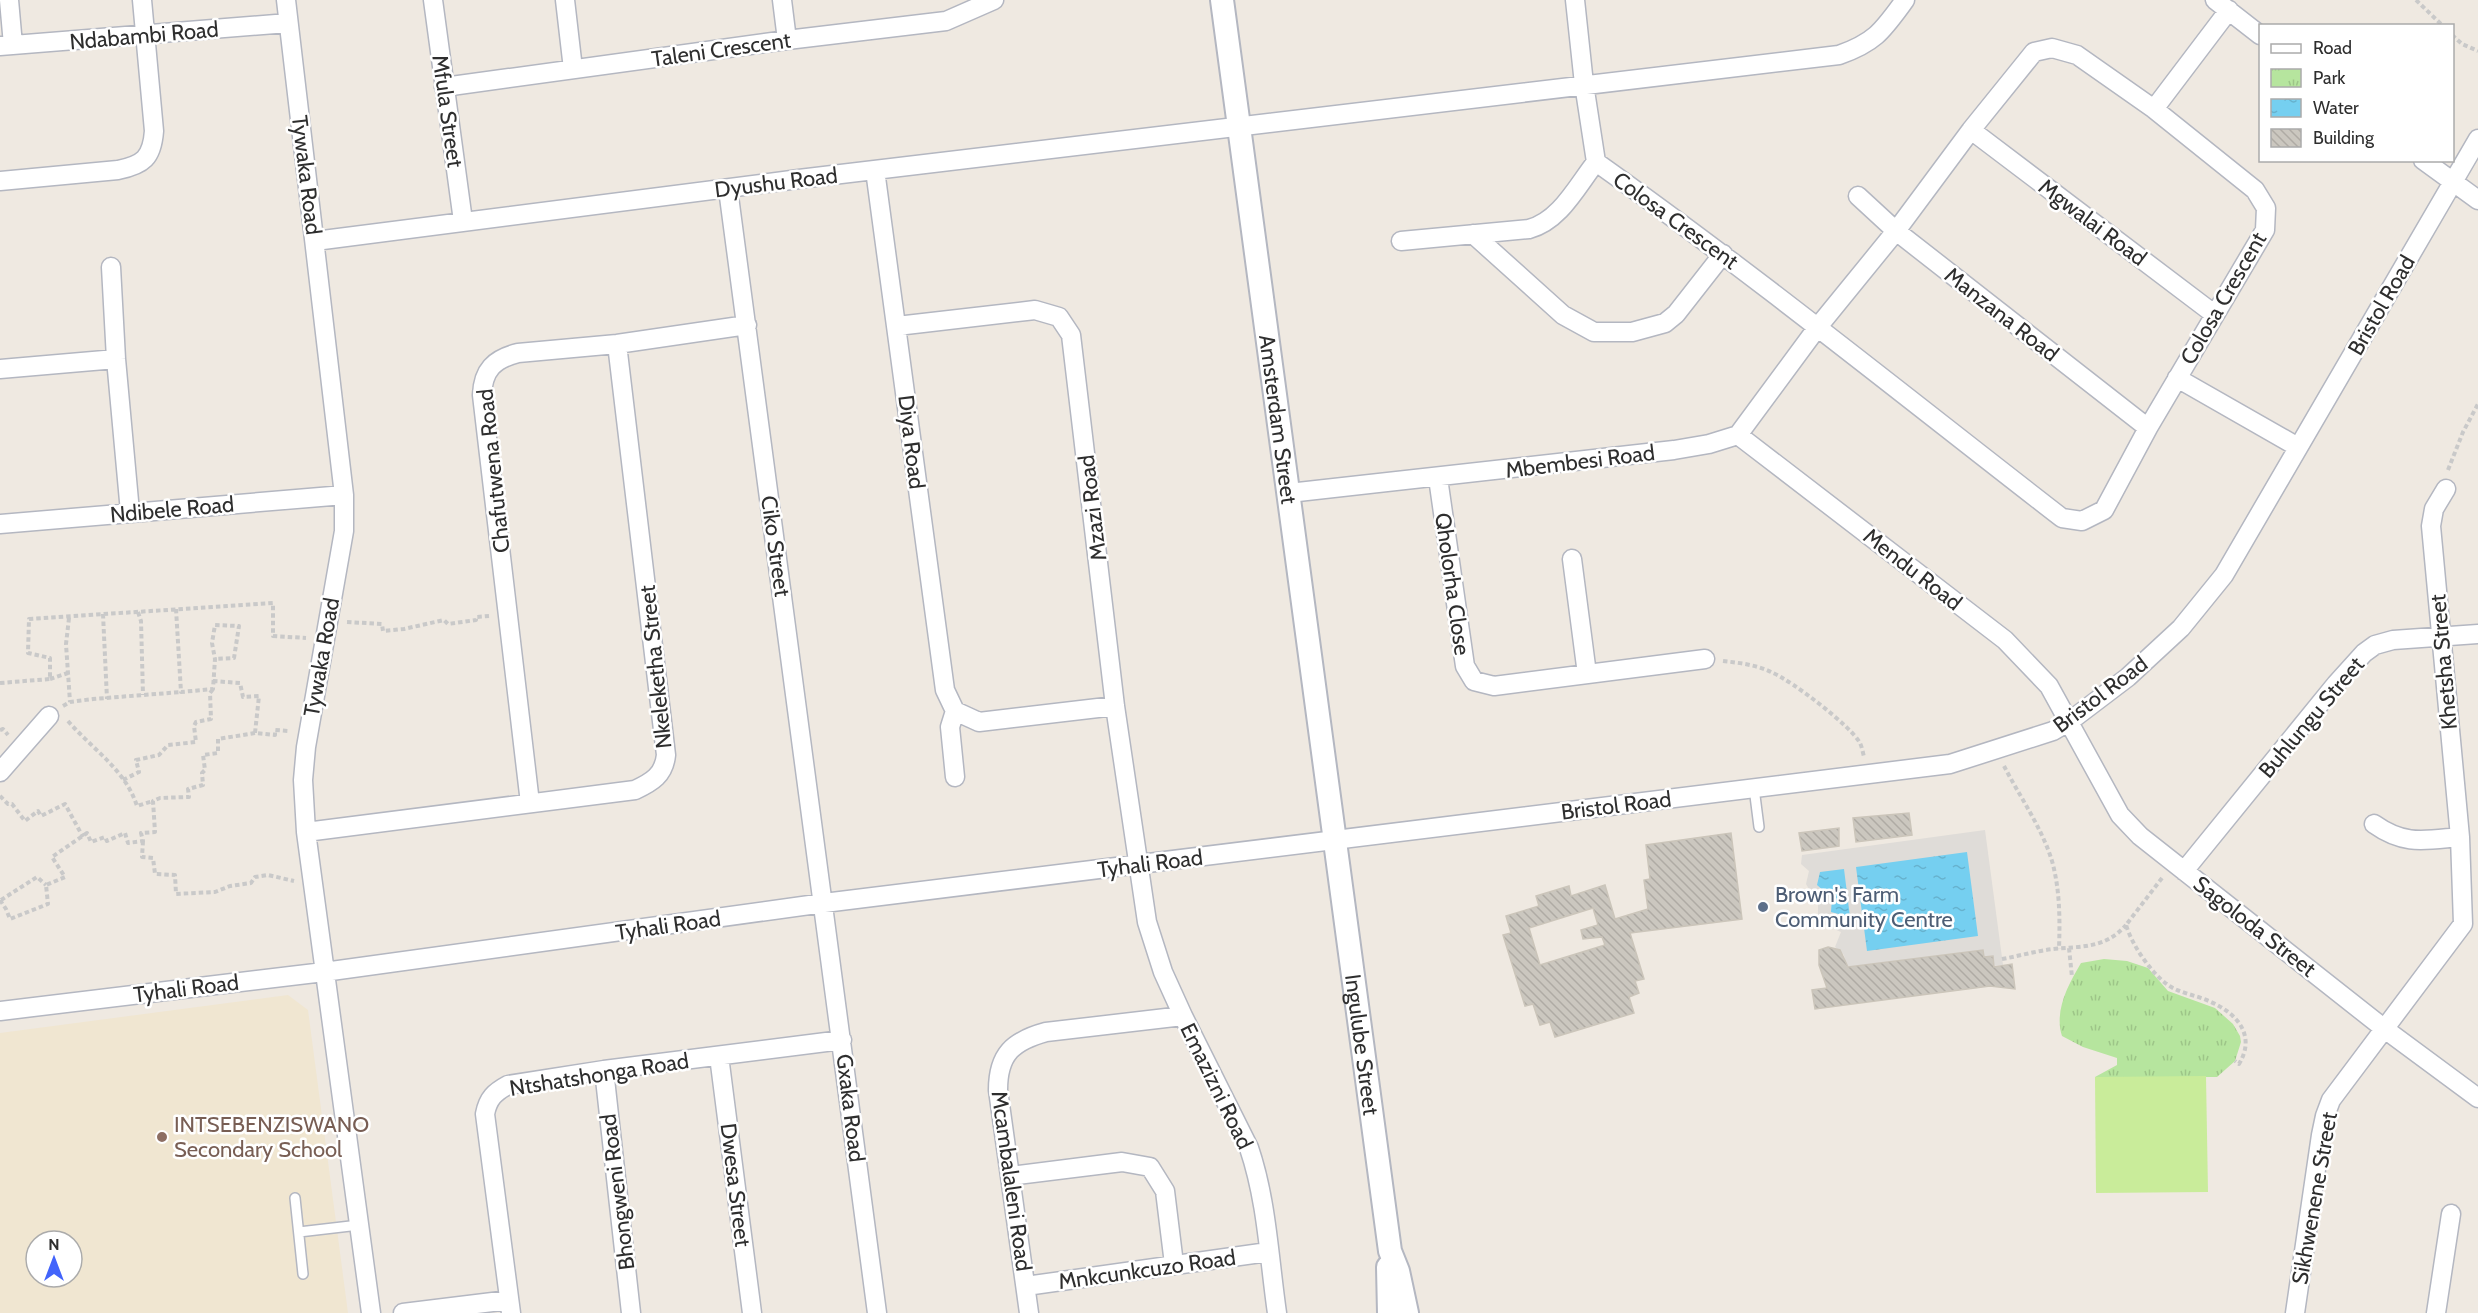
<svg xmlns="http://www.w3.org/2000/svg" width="2478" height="1313" font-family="Cabin,sans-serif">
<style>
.education{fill:#f0e6d1;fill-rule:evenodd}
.park{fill:url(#park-tufts)}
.pitch{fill:#c9ec9a}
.plaza{fill:#dfdcd8}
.water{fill:url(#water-ripples)}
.building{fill:url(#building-back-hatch);stroke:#cbc5ba;stroke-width:1.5;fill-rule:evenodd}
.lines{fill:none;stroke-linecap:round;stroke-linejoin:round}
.service-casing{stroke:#b4b7c1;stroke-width:12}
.minor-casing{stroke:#b4b7c1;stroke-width:21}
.tertiary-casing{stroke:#b4b7c1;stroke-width:26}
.path{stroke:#c9c9c9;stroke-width:4;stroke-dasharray:4.5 3;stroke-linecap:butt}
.service{stroke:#fff;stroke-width:9}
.minor{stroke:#fff;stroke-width:18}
.tertiary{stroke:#fff;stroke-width:22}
.service-dot{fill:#5c6f8a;stroke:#fff;stroke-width:2}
.education-dot{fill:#8d6e63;stroke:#fff;stroke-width:2}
.labels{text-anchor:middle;stroke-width:5;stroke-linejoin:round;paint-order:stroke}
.street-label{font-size:22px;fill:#2e2e2e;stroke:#fff}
.service-label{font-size:22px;fill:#4e5e75;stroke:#fff;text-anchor:start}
.education-label{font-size:22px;fill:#785e54;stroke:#fff;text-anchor:start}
</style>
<defs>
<pattern id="park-tufts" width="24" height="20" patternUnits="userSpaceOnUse" patternTransform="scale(1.5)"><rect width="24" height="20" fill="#b6e59e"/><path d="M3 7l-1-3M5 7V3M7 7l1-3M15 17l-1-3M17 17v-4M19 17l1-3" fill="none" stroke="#9dc588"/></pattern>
<pattern id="water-ripples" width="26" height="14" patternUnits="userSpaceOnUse" patternTransform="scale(1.5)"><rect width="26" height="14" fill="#75cff0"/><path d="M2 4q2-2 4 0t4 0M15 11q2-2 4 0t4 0" fill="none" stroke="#66b2ce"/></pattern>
<pattern id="building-back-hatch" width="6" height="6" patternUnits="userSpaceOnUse" patternTransform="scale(1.5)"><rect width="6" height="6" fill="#cbc7bf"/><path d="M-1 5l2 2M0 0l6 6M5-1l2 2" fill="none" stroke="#afaba4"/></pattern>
</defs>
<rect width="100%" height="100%" fill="#efe9e1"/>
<!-- education -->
<path class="education" d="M 288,995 L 308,1010 L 348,1313 L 0,1313 L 0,1033 ZM 36,1241 L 72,1241 L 72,1277 L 36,1277 Z"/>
<!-- park -->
<path class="park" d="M 2104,959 L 2127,961 L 2148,968 L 2168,991 L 2215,1008 L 2233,1024 L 2240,1036 L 2241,1042 L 2235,1061 L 2217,1077 L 2095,1077 L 2117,1065 L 2117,1058 L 2083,1047 L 2062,1036 C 2054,1011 2068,985 2081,963 Z"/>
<!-- pitch -->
<path class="pitch" d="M 2206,1076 L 2208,1192 L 2096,1193 L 2095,1077 Z"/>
<!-- plaza -->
<path class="plaza" d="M 1985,830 L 2003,965 L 1994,966 L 1993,956 L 1984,957 L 1982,950 L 1846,968 L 1844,955 L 1835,947 L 1841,932 L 1818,922 L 1818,904 L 1806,884 L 1809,871 L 1801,864 L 1802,855 Z"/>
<!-- water -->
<path class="water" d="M 1967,852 L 1978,936 L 1867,951 L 1856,867 Z
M 1844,869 L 1850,917 L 1831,912 L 1832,898 L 1817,885 L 1820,872 Z"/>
<!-- building -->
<path class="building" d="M 1909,813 L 1912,835 L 1856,842 L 1853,818 Z
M 1839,828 L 1839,846 L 1802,851 L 1799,833 Z
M 1731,833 L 1742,919 L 1630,933 L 1644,979 L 1635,981 L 1639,993 L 1629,997 L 1634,1013 L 1555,1037 L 1550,1022 L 1540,1025 L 1533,1004 L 1525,1006 L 1503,935 L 1511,933 L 1506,916 L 1539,906 L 1536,896 L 1569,886 L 1571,896 L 1605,885 L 1615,919 L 1648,909 L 1644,880 L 1650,879 L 1646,845 ZM 1593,908 L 1598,925 L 1581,930 L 1583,939 L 1602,937 L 1605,945 L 1540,965 L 1529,928 Z
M 1828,947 L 1840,950 L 1848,967 L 1983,950 L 1984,957 L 1993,956 L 1994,967 L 2012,964 L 2015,989 L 1990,986 L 1815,1009 L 1812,990 L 1827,988 L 1819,965 L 1819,950 Z"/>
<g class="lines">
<defs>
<path id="service" d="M 1754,788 L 1759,827
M 295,1198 L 303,1274
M 299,1232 L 359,1225"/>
<path id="minor" d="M 9,0 L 13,45
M 286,0 L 344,495 L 344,531 L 306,747 L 303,780 L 306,832 L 371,1313
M 433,0 L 463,221
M 565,0 L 573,69
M 782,0 L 787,40
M 2215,0 L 2260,35
M 0,46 L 288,23
M 444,87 L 787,40 L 946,21 L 994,0
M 2154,109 L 2229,10
M 1971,130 L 2214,314
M 2423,160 L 2478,200
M 875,170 L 945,690 L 955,711 L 979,722 L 1115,706
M 0,181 L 118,170 C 143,165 152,158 154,131 L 142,0
M 728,189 L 877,1313
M 1858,196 L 1896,231 L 2148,428
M 1473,234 L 1563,315 L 1594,332 L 1632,332 L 1665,323 L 1676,314 L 1723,254
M 315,241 L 799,179 L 1839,55 C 1876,42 1883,30 1905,0
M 1401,241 L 1529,229 C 1560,221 1577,186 1596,162
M 111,267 L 116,359 L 130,512
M 897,326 L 1035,310 L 1059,317 L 1071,335 L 1115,706 L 1147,922 L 1163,972 L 1183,1016 L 1249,1148 C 1267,1201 1269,1258 1277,1313
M 0,369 L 116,359
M 2177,378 L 2298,447
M 1738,435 L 2005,640 L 2049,686 L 2120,815 L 2140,836 L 2386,1030 L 2478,1098
M 1438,478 L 1465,666 L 1474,681 L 1494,686 L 1705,659
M 1289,493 L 1674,450 L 1709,444 L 1738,435 L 1817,328 L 1896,231 L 1971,130 L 2034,52 L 2052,48 L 2077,55 L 2154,109 L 2255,190 L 2266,208 L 2265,230 L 2148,428 L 2104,510 L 2082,521 L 2062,518 C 1907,398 1755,275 1596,162 L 1584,84 L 1575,0
M 0,524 L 344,495
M 1572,559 L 1587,674
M 0,772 L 49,716
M 955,777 L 950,727 L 955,711
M 530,803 L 482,395 C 483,370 494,359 518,353 L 617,344 L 747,325
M 2374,824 C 2405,846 2425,840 2460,837
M 306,832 L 635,790 C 652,782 664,775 666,755 L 617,344
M 2184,871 L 2336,684 L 2364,653 L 2375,645 L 2393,640 L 2478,634
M 0,1011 L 324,972 L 824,903 L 1950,764 L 2053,731 L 2070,721 L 2128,677 L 2181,628 L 2224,575 L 2478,139
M 719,1056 L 752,1313
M 604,1070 L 631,1313
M 1010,1176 L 1122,1162 L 1150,1167 L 1165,1191 L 1174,1264
M 1026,1286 L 1268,1252
M 403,1313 L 509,1300
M 511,1313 L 485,1114 C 488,1098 495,1092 508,1085 L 604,1070 L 842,1040
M 1029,1313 L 998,1090 C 998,1054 1013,1041 1046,1032 L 1183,1016
M 2295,1313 L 2321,1135 L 2325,1116 L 2331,1100 L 2463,924 L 2460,837 L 2431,526 L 2434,509 L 2446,489
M 2436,1313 L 2451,1214"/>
<g id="tertiary">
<path id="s1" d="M 1222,0 L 1390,1251 L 1398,1271 L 1407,1313"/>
<path d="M 1388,1267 L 1389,1313"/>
</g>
</defs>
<!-- service casing -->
<use href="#service" class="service-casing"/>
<!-- minor casing -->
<use href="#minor" class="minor-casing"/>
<!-- tertiary casing -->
<use href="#tertiary" class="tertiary-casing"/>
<!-- path -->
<path class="path" d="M 2416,0 L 2443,26
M 2452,35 L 2462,44 L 2478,51
M 2448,470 L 2463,432 L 2478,404
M 176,609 L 181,692 L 213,689 L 215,659 L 212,643 L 215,625 L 239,626 L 234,658 L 215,659
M 138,612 L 141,621 L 143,695
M 103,614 L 107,699
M 69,618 L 66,644 L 70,702
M 347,622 L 382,624 L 383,631 L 404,629 L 444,620 L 448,624 L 476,620 L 476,617 L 489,616
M 1723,661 C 1740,663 1758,665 1773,673 C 1792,681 1851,726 1860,743 C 1862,747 1863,753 1864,757
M 50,679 L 68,673
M 213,681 L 240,683 L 243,697 L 259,696 L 255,733
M 0,683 L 50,679 L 50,658 L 28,653 L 29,619 L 273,603 L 273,636 L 306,638
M 63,706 L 70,702 L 93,699 L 181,692
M 68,721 C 92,749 125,769 137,806 L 153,801
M 0,730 L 3,729 L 8,735
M 2004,766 C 2020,797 2042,828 2052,861 C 2060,890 2060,919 2059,949
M 123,780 L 139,772 L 136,760 L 159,755 L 168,745 L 196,742 L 194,726 L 196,722 L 211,719 L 210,693 L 213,689
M 0,796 L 8,804 L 12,804 L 25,821 L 38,811 L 41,816 L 65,804 L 83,837
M 143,841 L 142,857 L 153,858 L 155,874 L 175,875 L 176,894 L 215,892 L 230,886 L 251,883 L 255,877 L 268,875 L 294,881
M 2162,878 L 2126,925 C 2132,945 2151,973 2168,985 C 2181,994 2197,995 2211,1002 C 2238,1014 2256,1036 2239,1064 L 2235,1061
M 0,900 L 6,909 L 10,919 L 48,904 L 46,885 L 65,877 L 52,857 L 87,833 L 91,842 L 105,837 L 107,841 L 125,833 L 128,843 L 143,841 L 141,833 L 155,832 L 153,801 L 160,798 L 189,797 L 188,789 L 203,785 L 202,773 L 205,770 L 203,755 L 218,753 L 218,739 L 255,733 L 275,735 L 275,730 L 289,731
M 1,900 L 37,877 L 46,885
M 2069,948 L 2072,977
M 2002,959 C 2019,956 2036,951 2053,949 C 2081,946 2105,949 2126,925"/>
<!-- service -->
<use href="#service" class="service"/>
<!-- minor -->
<use href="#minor" class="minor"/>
<!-- tertiary -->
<use href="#tertiary" class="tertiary"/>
</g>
<!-- markers -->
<circle class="service-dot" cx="1763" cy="907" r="6"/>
<circle class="education-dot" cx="162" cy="1137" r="6"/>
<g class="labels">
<!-- street labels -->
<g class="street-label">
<text transform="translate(144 35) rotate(-5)" y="8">Ndabambi Road</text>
<text transform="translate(721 49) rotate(-8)" y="8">Taleni Crescent</text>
<text transform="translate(448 111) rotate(82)" y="8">Mfula Street</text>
<text transform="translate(307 175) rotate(83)" y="8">Tywaka Road</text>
<text transform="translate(776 182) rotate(-7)" y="8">Dyushu Road</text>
<text transform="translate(1676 220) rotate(36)" y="8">Colosa Crescent</text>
<text transform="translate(2093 222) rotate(37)" y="8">Mgwalai Road</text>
<text transform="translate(2223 298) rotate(-60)" y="8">Colosa Crescent</text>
<text transform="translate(2381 305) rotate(-60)" y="8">Bristol Road</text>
<text transform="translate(2002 314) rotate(38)" y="8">Manzana Road</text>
<text dy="8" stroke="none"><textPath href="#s1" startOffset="423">Amsterdam Street</textPath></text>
<text transform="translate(912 442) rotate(83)" y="8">Diya Road</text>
<text transform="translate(1580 461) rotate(-7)" y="8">Mbembesi Road</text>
<text transform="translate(493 471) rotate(-96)" y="8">Chafutwena Road</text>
<text transform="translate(1092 508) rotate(-97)" y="8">Mzazi Road</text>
<text transform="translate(172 509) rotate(-5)" y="8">Ndibele Road</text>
<text transform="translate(776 546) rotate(82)" y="8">Ciko Street</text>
<text transform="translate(1913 569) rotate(38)" y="8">Mendu Road</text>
<text transform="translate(1453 584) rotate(82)" y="8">Qholorha Close</text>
<text transform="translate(321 657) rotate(-80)" y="8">Tywaka Road</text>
<text transform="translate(2443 662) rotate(-95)" y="8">Khetsha Street</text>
<text transform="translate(655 667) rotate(-96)" y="8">Nkeleketha Street</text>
<text transform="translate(2100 694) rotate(-37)" y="8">Bristol Road</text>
<text transform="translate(2311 717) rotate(-50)" y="8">Buhlungu Street</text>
<text transform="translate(1616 805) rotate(-7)" y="8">Bristol Road</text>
<text transform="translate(1150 863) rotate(-7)" y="8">Tyhali Road</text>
<text transform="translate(668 925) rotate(-8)" y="8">Tyhali Road</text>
<text transform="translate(2255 926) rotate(38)" y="8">Sagoloda Street</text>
<text transform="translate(186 988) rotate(-7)" y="8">Tyhali Road</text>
<text dy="8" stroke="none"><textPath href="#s1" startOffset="1054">Ingulube Street</textPath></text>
<text transform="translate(599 1074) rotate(-9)" y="8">Ntshatshonga Road</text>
<text transform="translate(1217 1086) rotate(64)" y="8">Emazizni Road</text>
<text transform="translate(851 1108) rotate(83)" y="8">Gxaka Road</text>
<text transform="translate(1012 1181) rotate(82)" y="8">Mcambalaleni Road</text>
<text transform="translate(736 1185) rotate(83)" y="8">Dwesa Street</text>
<text transform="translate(617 1192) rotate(-97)" y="8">Bhongweni Road</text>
<text transform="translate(2314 1198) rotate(-80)" y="8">Sikhwenene Street</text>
<text transform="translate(1147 1269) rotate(-8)" y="8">Mnkcunkcuzo Road</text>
</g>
<!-- service labels -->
<g class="service-label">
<text x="1775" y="902">Brown's Farm<tspan x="1775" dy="25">Community Centre</tspan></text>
</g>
<!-- education labels -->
<g class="education-label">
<text x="174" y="1132">INTSEBENZISWANO<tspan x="174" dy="25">Secondary School</tspan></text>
</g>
</g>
<!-- legend -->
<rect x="2259" y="24" width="195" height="138" fill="#ffffff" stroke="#ababab" stroke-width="1.5"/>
<rect x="2271" y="44" width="30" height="9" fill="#ffffff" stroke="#ababab" stroke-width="1.5"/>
<text x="2313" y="54" font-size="18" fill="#2e2e2e">Road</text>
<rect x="2271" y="69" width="30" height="18" fill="url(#park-tufts)" stroke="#ababab" stroke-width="1.5"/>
<text x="2313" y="84" font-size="18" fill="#2e2e2e">Park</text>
<rect x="2271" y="99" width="30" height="18" fill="url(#water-ripples)" stroke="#ababab" stroke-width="1.5"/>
<text x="2313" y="114" font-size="18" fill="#2e2e2e">Water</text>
<rect x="2271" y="129" width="30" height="18" fill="url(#building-back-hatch)" stroke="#ababab" stroke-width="1.5"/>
<text x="2313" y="144" font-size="18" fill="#2e2e2e">Building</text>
<!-- north arrow -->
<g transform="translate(54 1259)"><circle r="28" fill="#ffffff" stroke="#ababab" stroke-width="1.5"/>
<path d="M0-4.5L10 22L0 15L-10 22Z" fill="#4264fb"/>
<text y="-9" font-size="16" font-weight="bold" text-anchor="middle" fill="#2e2e2e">N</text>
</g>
</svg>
